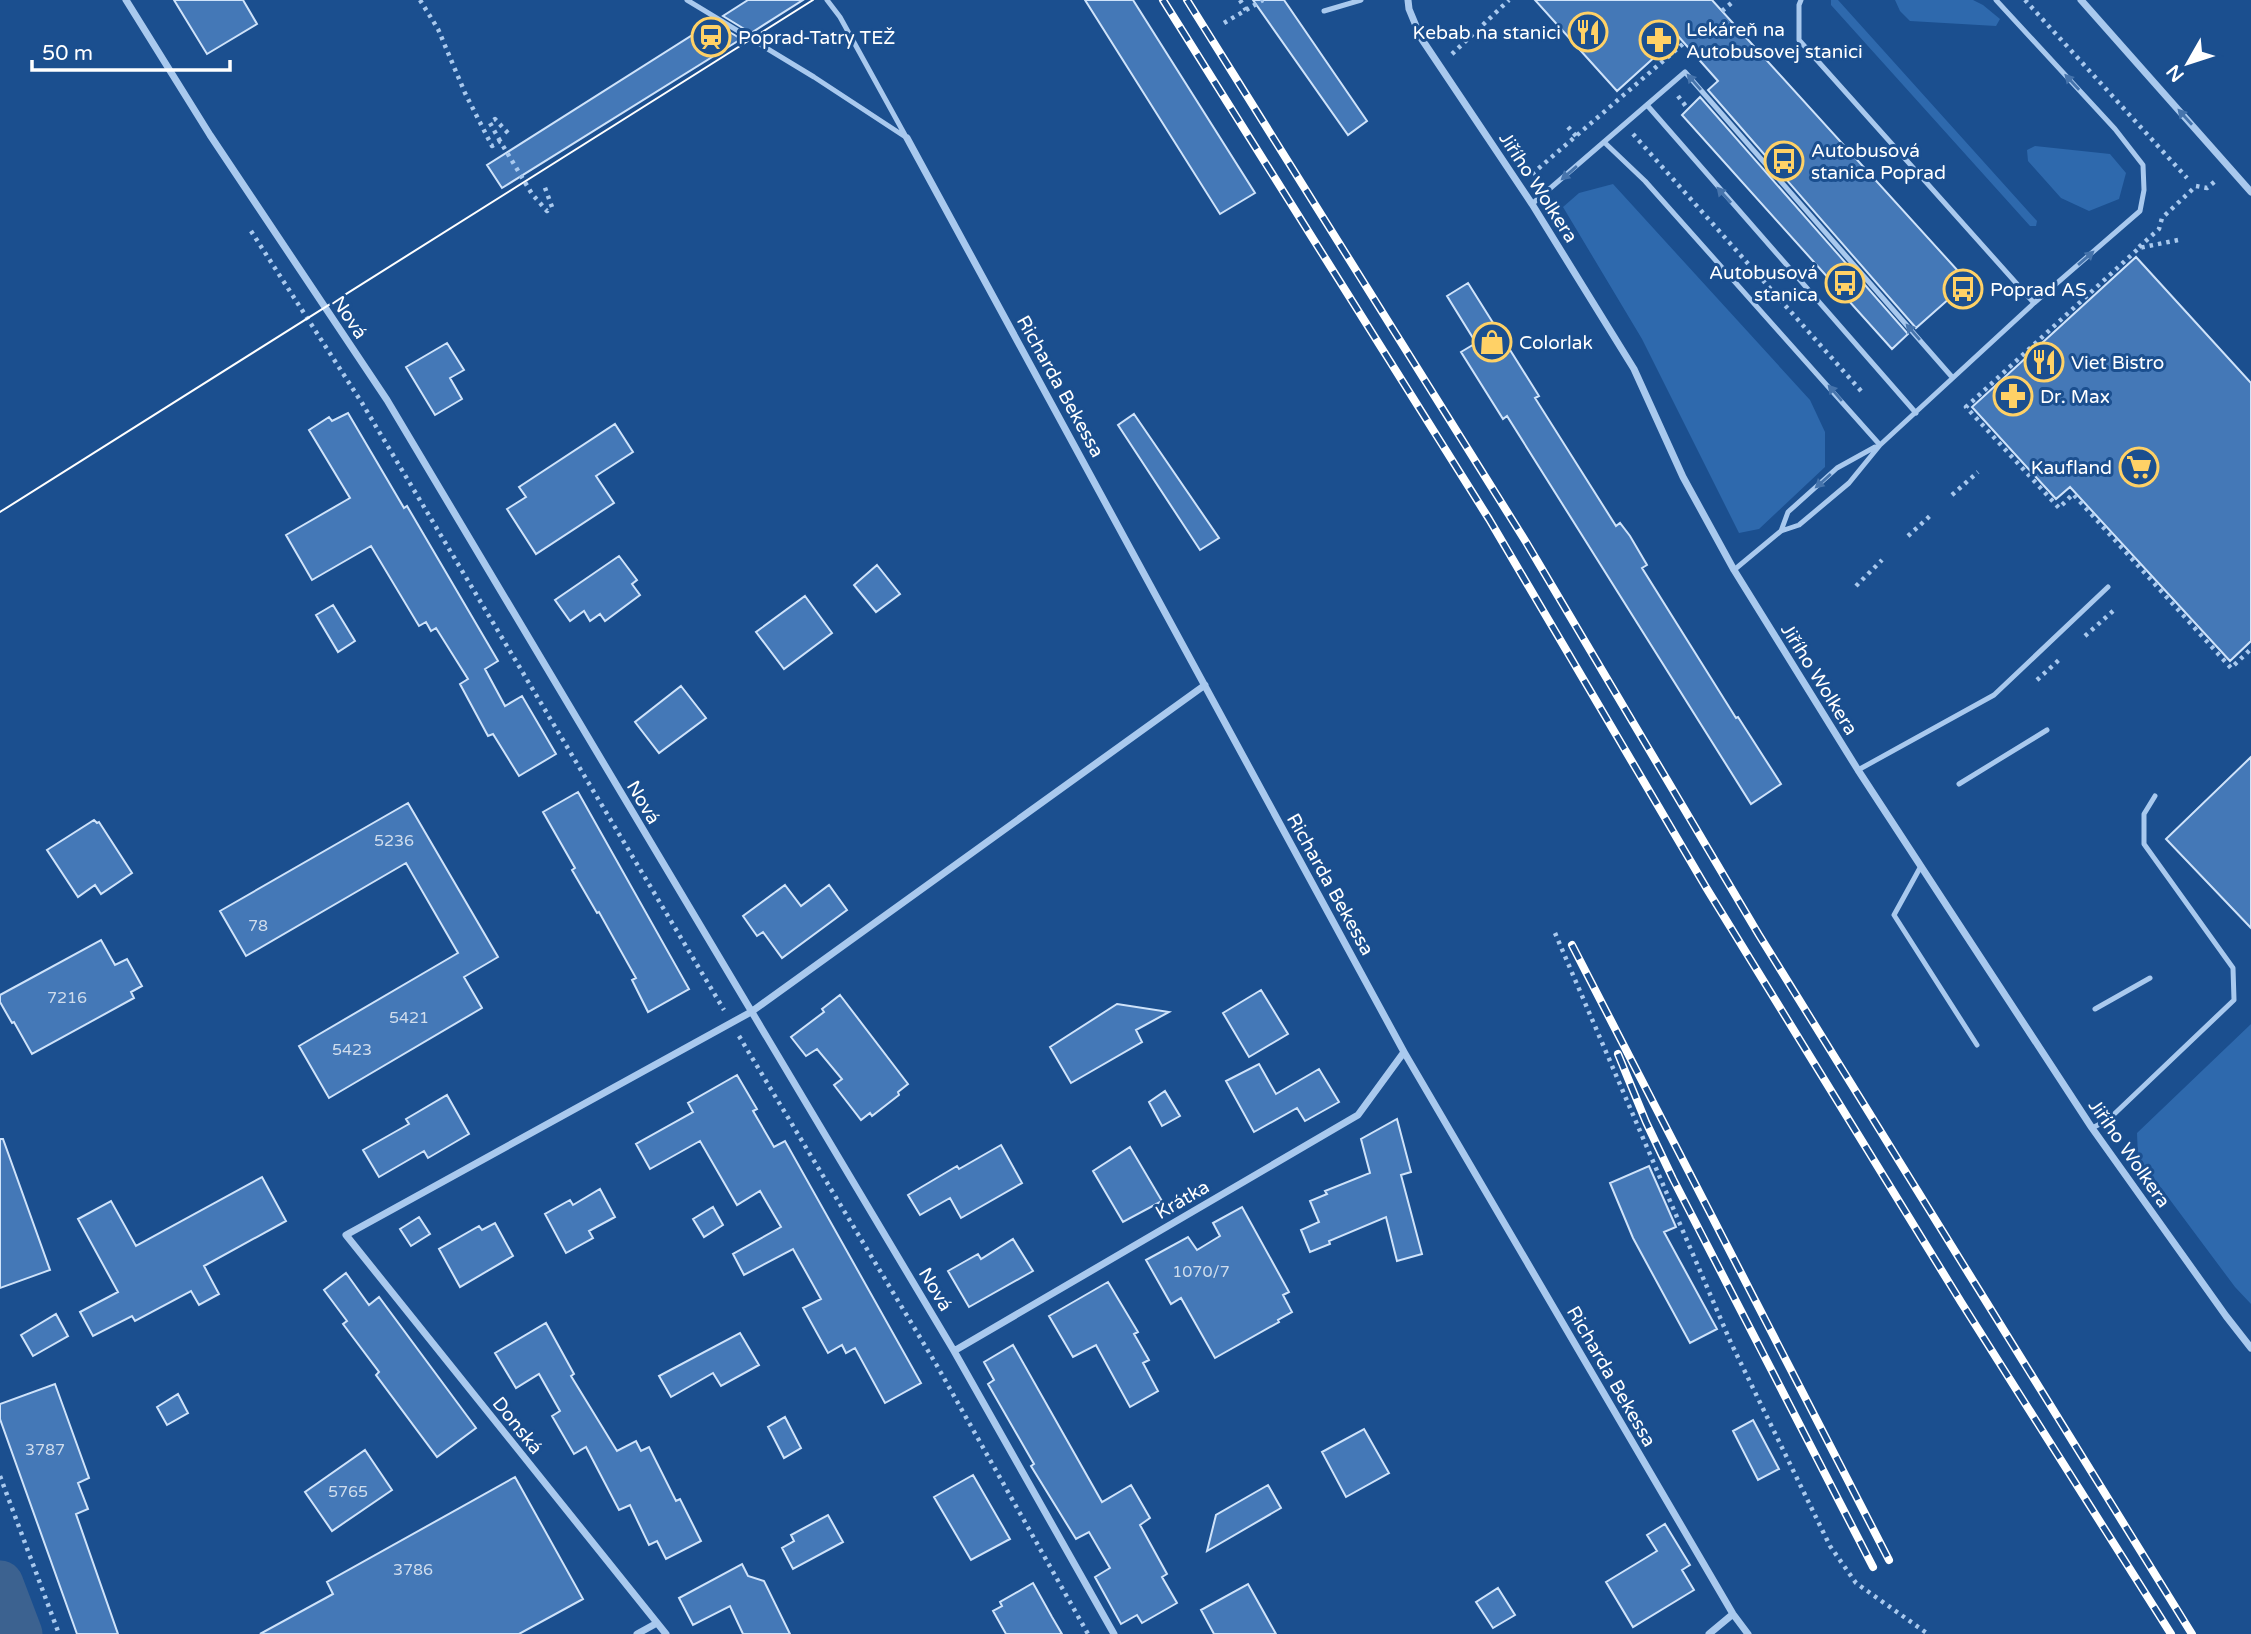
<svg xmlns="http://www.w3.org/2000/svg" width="2251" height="1634" font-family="'Varela Round',sans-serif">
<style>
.green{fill:#2e69ad}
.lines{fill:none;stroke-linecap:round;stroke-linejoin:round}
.river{stroke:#3c6290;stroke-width:47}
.building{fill:#4478b7;stroke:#cfe3fa;stroke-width:2}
.path{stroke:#a9c9ee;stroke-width:4.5;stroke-dasharray:3.5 5;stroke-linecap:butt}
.service{stroke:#a9c9ee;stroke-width:5}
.minor{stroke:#a9c9ee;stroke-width:7}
.tram{stroke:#fff;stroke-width:2}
.rail-casing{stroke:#fff;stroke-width:8}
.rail{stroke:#1b4f8f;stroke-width:5;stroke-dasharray:16;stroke-linecap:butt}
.oneway{fill:#4674ac}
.labels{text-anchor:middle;stroke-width:6;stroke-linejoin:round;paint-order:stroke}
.number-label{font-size:16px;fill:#d0dded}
.poi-label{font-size:19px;fill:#fff;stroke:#1b4f8f;text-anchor:start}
.street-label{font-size:19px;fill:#fff;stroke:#1b4f8f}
</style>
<rect width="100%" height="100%" fill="#1b4f8f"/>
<!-- green -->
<path class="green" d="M 1831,0 L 1838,0 L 2037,221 L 2036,226 L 2030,226 L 1831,5 Z
M 1895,0 L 1973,0 L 1983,5 L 2000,19 L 1996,26 L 1910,21 L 1900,11 Z
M 2035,146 L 2110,154 L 2126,173 L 2119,199 L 2089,211 L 2061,198 L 2028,161 L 2027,150 Z
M 1613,184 L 1810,400 L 1825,432 L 1825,467 L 1759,529 L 1739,533 L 1642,339 L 1563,207 L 1579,193 Z
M 2251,1024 L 2251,1304 L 2235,1287 L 2138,1157 L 2137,1133 Z"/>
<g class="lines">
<!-- river -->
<path class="river" d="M 0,1584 L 19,1634"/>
</g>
<!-- building -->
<path class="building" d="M 174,0 L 243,0 L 257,24 L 207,54 Z
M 748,0 L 803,0 L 751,33 L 723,16 Z
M 1085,0 L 1133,0 L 1255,193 L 1220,214 Z
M 1253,0 L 1284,0 L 1367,121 L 1348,135 Z
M 1535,0 L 1712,0 L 1968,282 L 1916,328 L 1708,90 L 1718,81 L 1678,36 L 1617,91 Z
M 713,22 L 741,39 L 502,188 L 487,165 Z
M 1700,97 L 1908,334 L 1892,349 L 1682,115 Z
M 2136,257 L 2251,383 L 2251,641 L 2230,661 L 2070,487 L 2056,499 L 1972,407 Z
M 1468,283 L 1539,396 L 1535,398 L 1616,526 L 1620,523 L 1630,536 L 1647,565 L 1642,568 L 1736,718 L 1738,717 L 1781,784 L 1751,804 L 1507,416 L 1503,419 L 1461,352 L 1476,343 L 1447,296 Z
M 447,343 L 464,370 L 450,378 L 462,399 L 435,415 L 406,367 Z
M 348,413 L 404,508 L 407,506 L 498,661 L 485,669 L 505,706 L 522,696 L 556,754 L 519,776 L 493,734 L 488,736 L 460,684 L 468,679 L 436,628 L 431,631 L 426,622 L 419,626 L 371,546 L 312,580 L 286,535 L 350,498 L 309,430 L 329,417 L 332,421 Z
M 1134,414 L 1219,538 L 1200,550 L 1118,425 Z
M 615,424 L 633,452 L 596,476 L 614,503 L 536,554 L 507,509 L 526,497 L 519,487 Z
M 619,556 L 637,580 L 632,584 L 640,595 L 605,621 L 600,614 L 590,621 L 584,611 L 570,621 L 555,600 Z
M 877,565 L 900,594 L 876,612 L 854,585 Z
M 805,596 L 832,633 L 784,669 L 756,632 Z
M 333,605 L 355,641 L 338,652 L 316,615 Z
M 681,686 L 706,718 L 659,753 L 635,722 Z
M 2251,757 L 2251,928 L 2166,839 Z
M 578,792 L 689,989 L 648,1012 L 632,980 L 636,978 L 599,912 L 597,913 L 572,870 L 575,868 L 543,812 Z
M 408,803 L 498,957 L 464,977 L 482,1008 L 329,1098 L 299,1046 L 458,953 L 406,863 L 246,956 L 220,911 Z
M 94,820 L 97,823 L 99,822 L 132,873 L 101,894 L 95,885 L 78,897 L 47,850 Z
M 785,885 L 801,906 L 829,885 L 847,910 L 782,958 L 763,932 L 757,936 L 743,916 Z
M 101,940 L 115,965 L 127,959 L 142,986 L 131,992 L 134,998 L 32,1054 L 14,1022 L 12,1023 L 0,1002 L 0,995 Z
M 1261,990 L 1288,1034 L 1249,1057 L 1223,1013 Z
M 840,995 L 908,1084 L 898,1092 L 899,1095 L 872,1116 L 870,1113 L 861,1120 L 834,1085 L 842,1079 L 817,1049 L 806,1056 L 791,1037 L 824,1012 L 822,1009 Z
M 1117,1004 L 1169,1012 L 1136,1030 L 1142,1042 L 1071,1083 L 1050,1047 Z
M 1259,1064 L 1276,1094 L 1319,1069 L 1339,1102 L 1305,1121 L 1297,1108 L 1254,1132 L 1226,1081 Z
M 737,1075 L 757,1109 L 753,1111 L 774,1147 L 785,1141 L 921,1383 L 885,1403 L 855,1348 L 846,1353 L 842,1345 L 828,1353 L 803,1308 L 821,1299 L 793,1249 L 744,1275 L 733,1254 L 781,1227 L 760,1191 L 737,1205 L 700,1141 L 650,1169 L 636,1144 L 693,1112 L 688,1103 Z
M 1165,1091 L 1180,1116 L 1162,1126 L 1149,1102 Z
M 447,1095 L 469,1134 L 428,1158 L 424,1151 L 379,1177 L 363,1150 L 409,1124 L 406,1119 Z
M 1397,1119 L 1411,1172 L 1401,1175 L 1422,1254 L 1397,1261 L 1386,1217 L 1329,1241 L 1330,1244 L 1310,1252 L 1301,1230 L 1319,1222 L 1310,1201 L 1327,1194 L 1325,1191 L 1370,1173 L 1361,1139 Z
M 0,1139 L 3,1139 L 50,1270 L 0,1288 Z
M 1001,1145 L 1022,1183 L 961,1218 L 950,1198 L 920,1215 L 908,1195 L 957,1166 L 959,1169 Z
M 1130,1147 L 1162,1201 L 1123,1222 L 1093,1171 Z
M 1649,1166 L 1676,1227 L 1664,1232 L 1717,1329 L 1690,1343 L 1633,1238 L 1610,1183 Z
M 262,1177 L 286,1221 L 204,1266 L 219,1294 L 199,1305 L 191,1291 L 135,1321 L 132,1316 L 93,1336 L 80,1312 L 118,1292 L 78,1219 L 111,1201 L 136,1246 Z
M 600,1189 L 615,1217 L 589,1231 L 593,1238 L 566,1253 L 545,1214 L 570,1200 L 573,1205 Z
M 713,1207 L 723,1225 L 704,1237 L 693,1219 Z
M 1242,1207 L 1289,1292 L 1283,1295 L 1292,1312 L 1278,1320 L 1279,1322 L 1215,1358 L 1181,1298 L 1171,1304 L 1146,1260 L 1188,1237 L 1197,1250 L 1220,1236 L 1213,1223 Z
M 419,1217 L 430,1234 L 411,1246 L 400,1229 Z
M 495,1223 L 513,1256 L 460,1287 L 439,1249 L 479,1226 L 482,1230 Z
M 1013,1239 L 1033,1271 L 969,1307 L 948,1271 L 978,1254 L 981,1259 Z
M 346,1273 L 369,1305 L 379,1297 L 476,1428 L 437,1457 L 376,1375 L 379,1372 L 343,1324 L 347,1321 L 324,1290 Z
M 1108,1282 L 1138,1332 L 1134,1334 L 1149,1360 L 1143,1363 L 1158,1391 L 1130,1407 L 1096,1345 L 1073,1357 L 1049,1316 Z
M 56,1314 L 68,1336 L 33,1356 L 21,1335 Z
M 546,1323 L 574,1374 L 571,1376 L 617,1451 L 636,1441 L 641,1451 L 649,1447 L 676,1501 L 680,1499 L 701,1541 L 666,1559 L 657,1541 L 649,1545 L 630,1505 L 619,1510 L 586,1447 L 574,1454 L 552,1416 L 560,1411 L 539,1374 L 516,1388 L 495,1353 Z
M 740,1333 L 759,1365 L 721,1386 L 713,1373 L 671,1397 L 659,1376 Z
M 1013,1345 L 1102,1502 L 1131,1485 L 1150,1518 L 1140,1525 L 1167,1574 L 1162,1577 L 1177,1603 L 1142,1623 L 1137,1615 L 1121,1624 L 1095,1577 L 1110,1568 L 1089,1532 L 1076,1539 L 1031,1466 L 1034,1464 L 988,1384 L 994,1380 L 984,1362 Z
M 55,1384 L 89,1478 L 78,1483 L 88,1509 L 76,1514 L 118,1634 L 77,1634 L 0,1419 L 0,1404 Z
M 178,1394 L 188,1413 L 167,1425 L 157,1407 Z
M 785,1417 L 801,1448 L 784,1458 L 768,1427 Z
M 1753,1420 L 1779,1469 L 1758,1480 L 1733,1431 Z
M 1364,1429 L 1389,1473 L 1346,1497 L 1322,1452 Z
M 365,1450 L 392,1490 L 332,1531 L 305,1492 Z
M 973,1475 L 1010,1539 L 971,1560 L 934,1497 Z
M 515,1477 L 583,1599 L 519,1634 L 260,1634 L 333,1594 L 327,1582 Z
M 1268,1485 L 1281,1508 L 1207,1551 L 1216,1515 Z
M 828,1515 L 843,1542 L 793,1569 L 782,1548 L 794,1541 L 791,1535 Z
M 1665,1524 L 1690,1565 L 1682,1570 L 1694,1590 L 1633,1627 L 1606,1582 L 1657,1551 L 1647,1535 Z
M 742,1564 L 748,1576 L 764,1581 L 790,1634 L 743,1634 L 730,1606 L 693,1625 L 679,1598 Z
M 1033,1583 L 1052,1617 L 1062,1634 L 1006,1634 L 993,1611 L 1002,1606 L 1000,1602 Z
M 1248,1584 L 1276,1634 L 1214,1634 L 1201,1610 Z
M 1498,1588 L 1515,1615 L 1493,1628 L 1476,1602 Z"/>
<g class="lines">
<!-- path -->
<path class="path" d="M 420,0 L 438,29 L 465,93 L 492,146 L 500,141 L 532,194 L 547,211 L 552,207 L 544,185
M 1240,0 L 1246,10
M 2025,0 L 2187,178
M 1722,11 L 1735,0
M 1224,23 L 1263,0
M 1452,54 L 1509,0
M 1678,96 L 1688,109
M 1568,127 L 1576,136
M 1633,134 L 1862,392
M 500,141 L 490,123 L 495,119 L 508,133
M 1532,174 L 1684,43
M 251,231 L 362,403 L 724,1010
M 2178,240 L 2139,248 L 1966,407 L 2059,508 L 2073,494 L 2231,668 L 2251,649
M 2139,247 L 2159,229 L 2162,218 L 2196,186 L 2207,188 L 2218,179
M 1952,495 L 1978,472
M 1908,536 L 1931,515
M 1856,586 L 1882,560
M 2085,636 L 2113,611
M 2037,680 L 2060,659
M 1555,933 L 1731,1343 L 1830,1546 L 1856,1583 L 1928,1634
M 739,1036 L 936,1364 L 1088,1634
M 0,1476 L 59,1634"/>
<!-- service -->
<path class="service" d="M 687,0 L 814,77 L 907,138
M 827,0 L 840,17 L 905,135
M 1801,0 L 1799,5 L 1799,40 L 2034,303
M 1324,11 L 1361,0
M 1647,105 L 1916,413
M 1604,142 L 1645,181 L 1880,445
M 1532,204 L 1685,72 L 1952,377
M 1781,531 L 1788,512 L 1837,468 L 1875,447
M 1734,570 L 1781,531 L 1799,525 L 1849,483 L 1880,445 L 2034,303 L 2140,211 L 2144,190 L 2143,165 L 2115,129 L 1996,0
M 1858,770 L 1994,695 L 2108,587
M 1959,784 L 2047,730
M 1921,866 L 1894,915 L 1977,1045
M 2095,1009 L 2150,978
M 2092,1128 L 2108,1120 L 2234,1000 L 2233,968 L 2144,844 L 2144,814 L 2155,796"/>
<!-- minor -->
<path class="minor" d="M 126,0 L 210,135 L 387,400 L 954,1351 L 1114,1634
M 1408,0 L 1409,9 L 1421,38 L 1532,204 L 1634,369 L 1683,477 L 1734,570 L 1858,770 L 2092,1128 L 2226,1316 L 2251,1348
M 2081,0 L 2251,192
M 907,138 L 1404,1052 L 1733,1614 L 1748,1634
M 954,1351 L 1358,1115 L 1404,1052
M 637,1634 L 657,1623
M 666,1634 L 346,1235 L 751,1012 L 1205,685
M 1709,1634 L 1733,1614"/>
<!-- tram -->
<path class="tram" d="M 0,512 L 813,0"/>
<defs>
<path id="rail" d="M 1163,0 L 1489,519 L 1707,889 L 1961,1302 L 2171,1634
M 1187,0 L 1526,542 L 1759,935 L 2192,1634
M 1572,945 L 1889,1560
M 1618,1054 L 1646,1122 L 1673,1179 L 1873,1567"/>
</defs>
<!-- rail casing -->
<use href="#rail" class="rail-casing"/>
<!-- rail -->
<use href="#rail" class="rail"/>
</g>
<!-- one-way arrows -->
<defs><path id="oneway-solid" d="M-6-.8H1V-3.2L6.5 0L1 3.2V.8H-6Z" transform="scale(1.75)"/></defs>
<g class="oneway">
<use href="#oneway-solid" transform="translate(1694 82) rotate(-131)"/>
<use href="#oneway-solid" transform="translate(2072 82) rotate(-133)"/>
<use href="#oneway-solid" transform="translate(2185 117) rotate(-132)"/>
<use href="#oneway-solid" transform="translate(1569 173) rotate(139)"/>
<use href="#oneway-solid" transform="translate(1724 195) rotate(-132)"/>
<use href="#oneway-solid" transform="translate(2086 258) rotate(-41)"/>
<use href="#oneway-solid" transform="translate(1913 332) rotate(-131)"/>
<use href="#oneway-solid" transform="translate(1835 393) rotate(-131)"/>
<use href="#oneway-solid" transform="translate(1823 481) rotate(138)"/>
</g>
<!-- icons -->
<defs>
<symbol id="restaurant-ring" viewBox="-11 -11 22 22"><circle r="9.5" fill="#1b4f8f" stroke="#ffd166" stroke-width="1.5"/><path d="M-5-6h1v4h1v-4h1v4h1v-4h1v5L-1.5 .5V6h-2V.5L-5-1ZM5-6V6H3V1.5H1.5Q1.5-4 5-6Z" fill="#ffd166"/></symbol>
<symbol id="station-ring" viewBox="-11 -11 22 22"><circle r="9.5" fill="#1b4f8f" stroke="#ffd166" stroke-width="1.5"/><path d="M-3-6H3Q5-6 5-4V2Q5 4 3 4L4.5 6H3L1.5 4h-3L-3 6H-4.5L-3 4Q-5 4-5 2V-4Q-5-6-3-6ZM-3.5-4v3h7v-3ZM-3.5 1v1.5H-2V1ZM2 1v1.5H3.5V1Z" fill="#ffd166"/></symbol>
<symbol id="pharmacy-ring" viewBox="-11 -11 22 22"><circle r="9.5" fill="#1b4f8f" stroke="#ffd166" stroke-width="1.5"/><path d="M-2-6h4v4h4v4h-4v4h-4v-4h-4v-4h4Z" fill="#ffd166"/></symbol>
<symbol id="bus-ring" viewBox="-11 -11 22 22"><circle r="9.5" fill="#1b4f8f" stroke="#ffd166" stroke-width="1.5"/><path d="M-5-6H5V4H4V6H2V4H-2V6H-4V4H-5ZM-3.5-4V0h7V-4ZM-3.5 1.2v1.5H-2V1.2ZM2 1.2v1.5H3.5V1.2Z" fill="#ffd166"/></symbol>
<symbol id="shop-ring" viewBox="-11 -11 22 22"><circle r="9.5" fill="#1b4f8f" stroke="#ffd166" stroke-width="1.5"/><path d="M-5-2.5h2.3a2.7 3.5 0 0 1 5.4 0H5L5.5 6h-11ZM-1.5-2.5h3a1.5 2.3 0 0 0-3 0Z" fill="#ffd166"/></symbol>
<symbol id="supermarket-ring" viewBox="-11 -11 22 22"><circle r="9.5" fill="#1b4f8f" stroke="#ffd166" stroke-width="1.5"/><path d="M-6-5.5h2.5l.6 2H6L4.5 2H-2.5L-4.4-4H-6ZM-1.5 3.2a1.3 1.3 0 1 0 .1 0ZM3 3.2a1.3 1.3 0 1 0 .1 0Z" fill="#ffd166"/></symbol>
</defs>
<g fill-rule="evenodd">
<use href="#restaurant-ring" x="1566" y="10" width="44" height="44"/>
<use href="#station-ring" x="689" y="15" width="44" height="44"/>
<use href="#pharmacy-ring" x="1637" y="18" width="44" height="44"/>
<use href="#bus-ring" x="1762" y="139" width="44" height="44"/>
<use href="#bus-ring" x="1823" y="261" width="44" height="44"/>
<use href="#bus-ring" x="1941" y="267" width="44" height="44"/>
<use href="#shop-ring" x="1470" y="320" width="44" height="44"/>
<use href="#restaurant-ring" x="2022" y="340" width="44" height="44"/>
<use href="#pharmacy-ring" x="1991" y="374" width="44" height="44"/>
<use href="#supermarket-ring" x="2117" y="445" width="44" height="44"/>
</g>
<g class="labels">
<!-- number labels -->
<g class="number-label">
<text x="394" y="846">5236</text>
<text x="258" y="931">78</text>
<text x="67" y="1003">7216</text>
<text x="409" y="1023">5421</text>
<text x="352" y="1055">5423</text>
<text x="1201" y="1277">1070/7</text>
<text x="45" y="1455">3787</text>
<text x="348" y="1497">5765</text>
<text x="413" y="1575">3786</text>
</g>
<!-- poi labels -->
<g class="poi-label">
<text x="1686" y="36">Lekáreň na<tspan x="1686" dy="22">Autobusovej stanici</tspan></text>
<text x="1561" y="39" text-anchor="end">Kebab na stanici</text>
<text x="738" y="44">Poprad-Tatry TEŽ</text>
<text x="1811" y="157">Autobusová<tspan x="1811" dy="22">stanica Poprad</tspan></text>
<text x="1818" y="279" text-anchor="end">Autobusová<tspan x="1818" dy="22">stanica</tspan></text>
<text x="1990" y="296">Poprad AS</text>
<text x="1519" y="349">Colorlak</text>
<text x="2071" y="369">Viet Bistro</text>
<text x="2040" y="403">Dr. Max</text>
<text x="2112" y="474" text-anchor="end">Kaufland</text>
</g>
<!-- street labels -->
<g class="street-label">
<text transform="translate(1539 187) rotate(57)" y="7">Jiřího Wolkera</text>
<text transform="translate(350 317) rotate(56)" y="7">Nová</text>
<text transform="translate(1061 386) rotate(61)" y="7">Richarda Bekessa</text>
<text transform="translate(1820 679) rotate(58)" y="7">Jiřího Wolkera</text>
<text transform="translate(644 802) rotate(59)" y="7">Nová</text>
<text transform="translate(1331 884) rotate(61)" y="7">Richarda Bekessa</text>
<text transform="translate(2130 1153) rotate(55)" y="7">Jiřího Wolkera</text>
<text transform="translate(1182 1199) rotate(-30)" y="7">Krátka</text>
<text transform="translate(936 1289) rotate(59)" y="7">Nová</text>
<text transform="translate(1612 1376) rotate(60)" y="7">Richarda Bekessa</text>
<text transform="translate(518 1425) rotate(51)" y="7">Donská</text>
</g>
</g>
<!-- north arrow -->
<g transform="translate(2188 63) rotate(231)" stroke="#1b4f8f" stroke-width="5" paint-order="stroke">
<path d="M0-5L12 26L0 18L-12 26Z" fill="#ffffff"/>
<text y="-10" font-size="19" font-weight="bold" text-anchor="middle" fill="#ffffff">N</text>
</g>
<!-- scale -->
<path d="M32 60v10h198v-10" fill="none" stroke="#ffffff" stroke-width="3.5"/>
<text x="42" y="60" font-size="21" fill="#ffffff" stroke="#1b4f8f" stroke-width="5" paint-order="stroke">50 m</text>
</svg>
